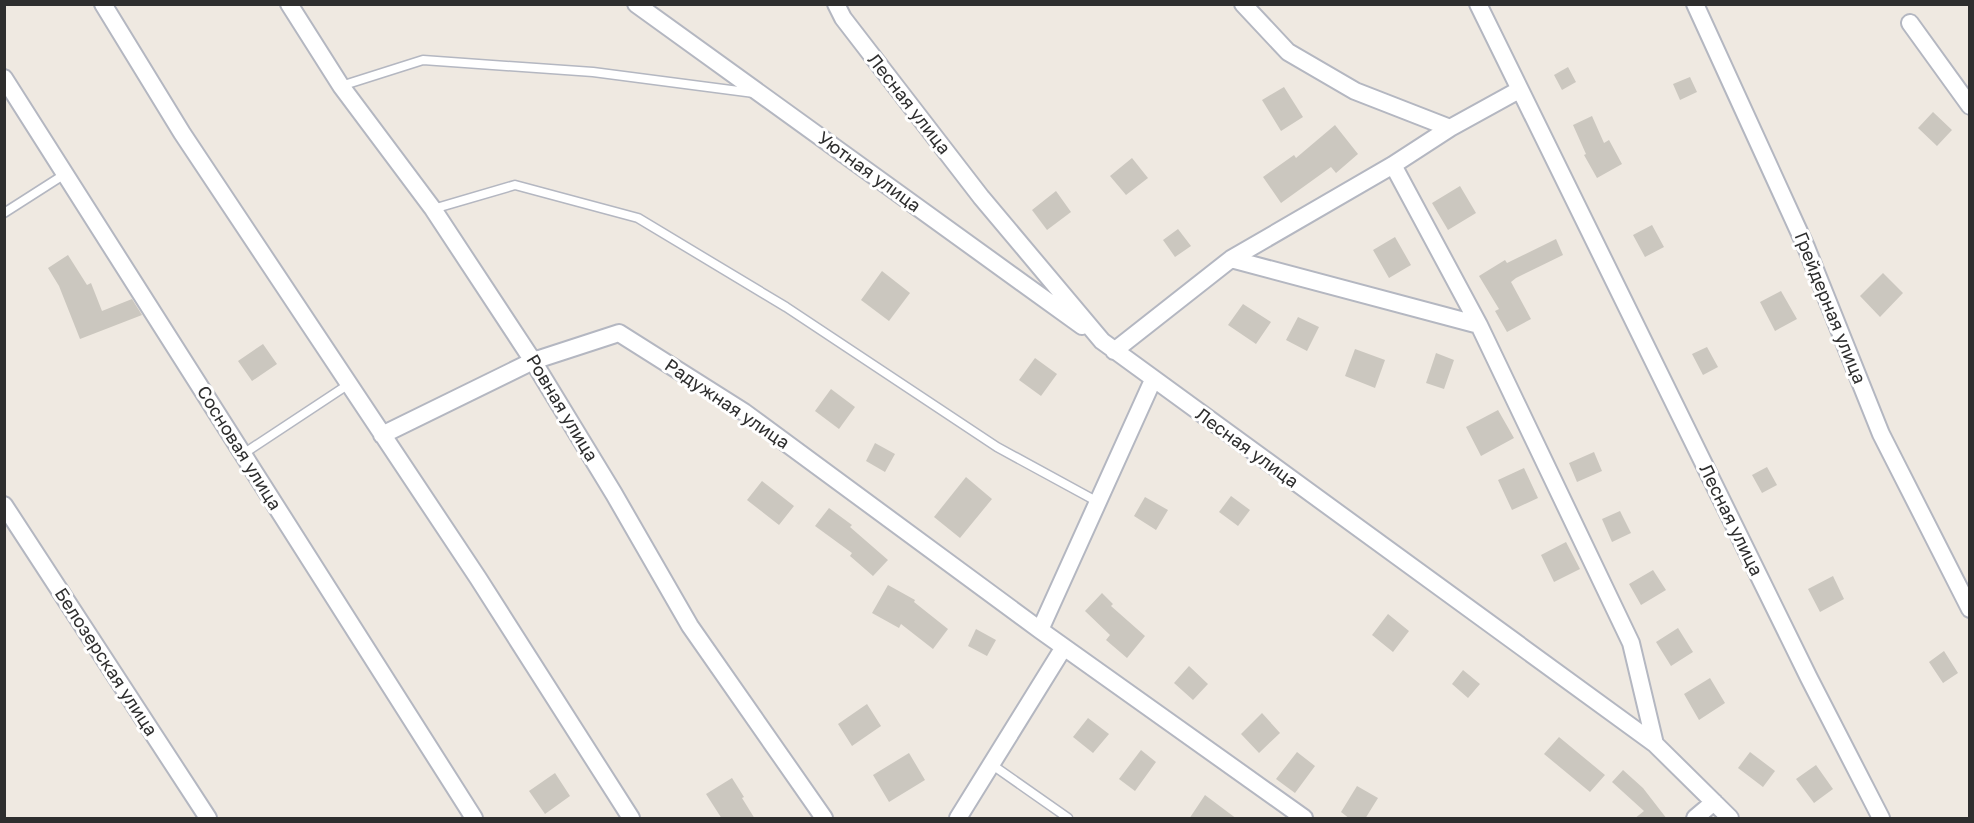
<svg xmlns="http://www.w3.org/2000/svg" width="1974" height="823" font-family="'Golos Text',sans-serif">
<style>
.building{fill:#cbc7bf}
.lines{fill:none;stroke-linecap:round;stroke-linejoin:round}
.service-casing{stroke:#b4b7c1;stroke-width:11}
.minor-casing{stroke:#b4b7c1;stroke-width:20}
.service{stroke:#fff;stroke-width:8}
.minor{stroke:#fff;stroke-width:16}
.labels{text-anchor:middle;stroke-width:6;stroke-linejoin:round;paint-order:stroke}
.street-label{font-size:18px;fill:#2e2e2e;stroke:#fff}
</style>
<rect width="100%" height="100%" fill="#efe9e1"/>
<!-- building -->
<path class="building" d="M 1568,67 L 1576,82 L 1562,90 L 1554,75 Z
M 1690,77 L 1697,92 L 1680,100 L 1673,84 Z
M 1284,87 L 1303,117 L 1281,131 L 1262,100 Z
M 1933,112 L 1952,130 L 1937,146 L 1918,128 Z
M 1592,116 L 1604,143 L 1609,140 L 1622,164 L 1597,178 L 1584,155 L 1586,154 L 1573,125 Z
M 1335,125 L 1358,154 L 1336,173 L 1331,167 L 1281,203 L 1263,177 L 1294,155 L 1296,158 Z
M 1132,158 L 1148,178 L 1126,195 L 1110,176 Z
M 1460,186 L 1476,213 L 1448,230 L 1432,203 Z
M 1056,191 L 1071,212 L 1047,230 L 1032,210 Z
M 1652,225 L 1664,247 L 1645,257 L 1633,235 Z
M 1178,229 L 1191,246 L 1175,257 L 1163,240 Z
M 1395,237 L 1411,265 L 1389,278 L 1373,250 Z
M 1556,239 L 1563,255 L 1516,278 L 1511,282 L 1531,319 L 1507,332 L 1495,311 L 1499,309 L 1479,276 L 1505,260 L 1507,263 Z
M 68,255 L 87,285 L 91,283 L 102,311 L 132,299 L 142,315 L 80,339 L 59,286 L 48,268 Z
M 882,271 L 910,293 L 889,321 L 861,300 Z
M 1883,273 L 1903,293 L 1880,317 L 1860,296 Z
M 1781,291 L 1797,319 L 1775,331 L 1760,302 Z
M 1243,304 L 1271,322 L 1256,344 L 1228,325 Z
M 1298,317 L 1319,327 L 1307,351 L 1286,340 Z
M 263,344 L 277,364 L 252,381 L 238,361 Z
M 1707,347 L 1718,367 L 1703,375 L 1692,354 Z
M 1355,349 L 1385,360 L 1375,388 L 1345,376 Z
M 1436,353 L 1454,360 L 1444,389 L 1426,383 Z
M 1035,358 L 1057,374 L 1041,396 L 1019,380 Z
M 831,389 L 855,407 L 839,429 L 815,411 Z
M 1498,410 L 1514,438 L 1481,456 L 1466,427 Z
M 875,443 L 895,454 L 885,472 L 866,461 Z
M 1594,452 L 1602,471 L 1577,482 L 1569,463 Z
M 1767,467 L 1777,485 L 1762,493 L 1752,475 Z
M 1524,468 L 1538,498 L 1512,510 L 1498,480 Z
M 966,477 L 992,499 L 960,538 L 934,517 Z
M 762,481 L 794,506 L 779,525 L 747,500 Z
M 1231,496 L 1250,510 L 1238,526 L 1219,512 Z
M 1145,497 L 1168,510 L 1156,530 L 1134,516 Z
M 829,508 L 852,525 L 850,527 L 888,560 L 873,576 L 850,556 L 852,553 L 815,526 Z
M 1620,511 L 1631,533 L 1612,542 L 1602,519 Z
M 1566,542 L 1580,569 L 1554,582 L 1541,555 Z
M 1653,570 L 1666,590 L 1641,605 L 1629,584 Z
M 1833,576 L 1844,599 L 1820,612 L 1808,589 Z
M 888,585 L 915,600 L 914,602 L 948,629 L 933,649 L 901,624 L 899,628 L 872,613 Z
M 1102,593 L 1113,604 L 1111,606 L 1145,636 L 1127,658 L 1106,640 L 1110,635 L 1085,611 Z
M 1388,614 L 1409,631 L 1393,652 L 1372,635 Z
M 1678,628 L 1693,652 L 1671,666 L 1656,642 Z
M 976,629 L 996,640 L 987,656 L 968,646 Z
M 1944,651 L 1958,673 L 1943,683 L 1929,662 Z
M 1189,666 L 1208,684 L 1193,700 L 1174,683 Z
M 1463,670 L 1480,684 L 1468,698 L 1452,684 Z
M 1710,678 L 1725,703 L 1699,720 L 1684,694 Z
M 867,704 L 881,726 L 852,746 L 838,724 Z
M 1262,713 L 1280,733 L 1259,753 L 1241,734 Z
M 1088,718 L 1109,734 L 1093,753 L 1073,737 Z
M 1559,737 L 1605,775 L 1590,792 L 1544,754 Z
M 1141,750 L 1156,762 L 1135,791 L 1119,779 Z
M 1297,752 L 1315,766 L 1295,793 L 1276,779 Z
M 1750,752 L 1775,771 L 1763,787 L 1738,768 Z
M 909,753 L 925,780 L 889,802 L 873,775 Z
M 1816,765 L 1833,789 L 1814,803 L 1796,779 Z
M 1623,770 L 1643,788 L 1667,819 L 1634,819 L 1644,811 L 1612,782 Z
M 555,773 L 570,796 L 545,814 L 529,791 Z
M 732,778 L 744,797 L 742,798 L 755,819 L 722,819 L 706,794 Z
M 1357,786 L 1378,798 L 1365,819 L 1350,819 L 1341,812 Z
M 1205,795 L 1237,819 L 1189,819 Z"/>
<g class="lines">
<defs>
<path id="service" d="M 341,86 L 423,60 L 593,72 L 754,93
M 433,209 L 515,185 L 638,218 L 786,307 L 997,447 L 1098,502
M 4,213 L 65,174
M 243,454 L 349,384
M 991,764 L 1068,818"/>
<path id="minor" d="M 103,4 L 182,133 L 478,578 L 631,818
M 289,4 L 341,86 L 433,209 L 533,361 L 614,494 L 690,626 L 824,818
M 636,4 L 1082,326
M 836,4 L 843,18 L 981,197 L 1102,341 L 1655,744 L 1730,818
M 1243,4 L 1288,52 L 1355,91 L 1450,128
M 1478,4 L 1809,678 L 1881,818
M 1695,4 L 1806,247 L 1881,434 L 1970,609
M 1910,23 L 1970,106
M 4,78 L 474,818
M 1393,165 L 1479,325 L 1631,643 L 1655,744
M 1231,259 L 1479,325
M 1114,351 L 1231,259 L 1393,165 L 1450,128 L 1519,90
M 382,435 L 533,361 L 619,333 L 744,412 L 1040,630 L 1304,818
M 4,505 L 208,818
M 1040,630 L 1153,380
M 958,818 L 1064,647
M 1695,818 L 1714,802"/>
</defs>
<!-- service casing -->
<use href="#service" class="service-casing"/>
<!-- minor casing -->
<use href="#minor" class="minor-casing"/>
<!-- service -->
<use href="#service" class="service"/>
<!-- minor -->
<use href="#minor" class="minor"/>
</g>
<g class="labels">
<!-- street labels -->
<g class="street-label">
<text transform="translate(909 104) rotate(52)" y="6">Лесная улица</text>
<text transform="translate(869 172) rotate(36)" y="6">Уютная улица</text>
<text transform="translate(1830 308) rotate(68)" y="6">Грейдерная улица</text>
<text transform="translate(727 404) rotate(34)" y="6">Радужная улица</text>
<text transform="translate(562 408) rotate(59)" y="6">Ровная улица</text>
<text transform="translate(239 448) rotate(58)" y="6">Сосновая улица</text>
<text transform="translate(1247 448) rotate(36)" y="6">Лесная улица</text>
<text transform="translate(1731 520) rotate(64)" y="6">Лесная улица</text>
<text transform="translate(106 662) rotate(57)" y="6">Белозерская улица</text>
</g>
</g>
<!-- border -->
<rect width="1974" height="823" fill="none" stroke="#2e2e2e" stroke-width="12"/>
</svg>
